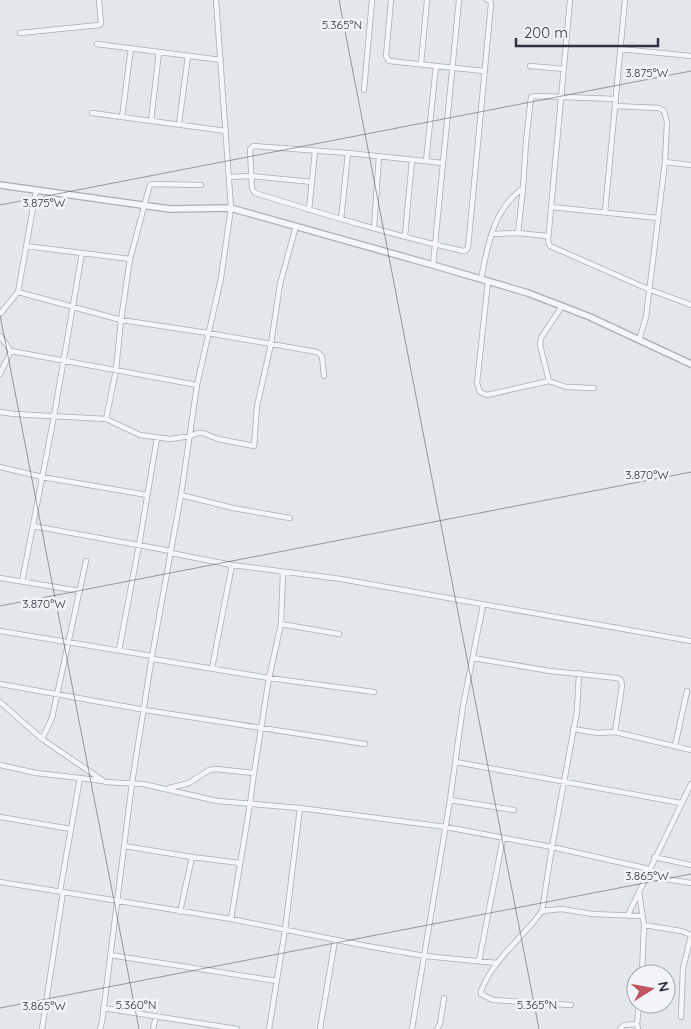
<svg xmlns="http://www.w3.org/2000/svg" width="691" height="1029" font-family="Quicksand,sans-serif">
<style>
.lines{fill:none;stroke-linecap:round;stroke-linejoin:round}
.minor-casing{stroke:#a8adb4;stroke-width:6}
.tertiary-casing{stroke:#a8adb4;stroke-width:8}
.minor{stroke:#f5f6f8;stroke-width:4.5}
.tertiary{stroke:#f5f6f8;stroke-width:5.5}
.ticks{fill:none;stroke:#2c3341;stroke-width:1;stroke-opacity:0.45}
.ticks-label{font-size:12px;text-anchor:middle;fill:#2c3341;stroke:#f2f4f7;stroke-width:5;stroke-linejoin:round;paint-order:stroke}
</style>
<rect width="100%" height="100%" fill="#e3e6ea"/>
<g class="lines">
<defs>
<path id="minor" d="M 391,0 L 386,56 L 389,61 L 484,71
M 570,0 L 548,241 L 550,246 L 648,289 L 691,305
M 20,33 L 99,25 L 101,24 L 99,0
M 97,44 L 221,60
M 620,49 L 691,56
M 421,64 L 427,0
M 530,66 L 564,69
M 364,90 L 372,0
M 615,106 L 659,108 L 664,111 L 667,122 L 665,162 L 646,317 L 639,340
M 92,113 L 226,131
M 122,117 L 131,48
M 151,121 L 159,52
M 179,124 L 188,56
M 426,161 L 436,66
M 665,162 L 691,165
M 443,163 L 348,153 L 253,146 L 250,149 L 252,189 L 255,193 C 323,214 392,235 463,251 L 466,250 L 468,248 L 491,4 L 490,0 L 487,0
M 229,177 L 252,176 L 312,182
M 551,207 L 658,218
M 309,210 L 315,151
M 605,212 L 625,0
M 341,219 L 348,153
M 374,228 L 379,156
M 518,233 L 523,188 L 526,142 L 531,97 L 536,96 L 616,99
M 492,234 L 518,233 L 547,236
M 405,236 L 412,160
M 26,246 L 130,259
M 433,265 L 459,0
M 481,279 C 488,244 493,210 523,188
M 488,281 L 477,383 L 480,392 L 487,395 L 549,381 L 566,387 L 594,388
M 18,292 L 121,320 L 208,333 L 317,352 L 322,356 L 324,376
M 0,314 L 18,292 L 36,191
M 0,336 L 11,351 L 0,374
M 11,351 L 197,385
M 549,381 L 540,345 L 541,338 L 562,306
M 0,412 L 14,414 L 106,419 L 140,435 L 170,439 L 191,436 L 197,433 L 203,433 L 218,439 L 254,446 L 257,406 L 271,344 L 280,284 L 296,226
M 106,419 L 116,370 L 121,320 L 130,259 L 149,188 L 150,185 L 153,184 L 201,185
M 0,467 L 42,477 L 147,495
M 181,495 L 233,508 L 290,518
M 33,526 L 171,551
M 171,553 L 232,565 L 341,579 L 691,641
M 0,578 L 80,591
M 22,582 L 54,416 L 82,253
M 281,624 L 339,634
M 0,631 L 152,656
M 119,650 L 139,545 L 157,438
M 473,658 L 550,671 L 617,678 L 621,680 L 622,686 L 615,732 L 691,750
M 153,659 L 269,678 L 374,692
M 212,668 L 232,565
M 0,684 L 145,710 L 365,744
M 0,702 L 42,739 L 105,782 L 143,784 L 217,801 L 300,808 L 446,827 L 552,847 L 649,869
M 573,729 L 598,733 L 615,732
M 42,739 L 52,718 L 86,561
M 675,746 L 687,691
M 456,762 L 681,803
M 0,765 L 36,773 L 80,778
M 169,788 L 189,783 L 209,770 L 216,769 L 254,773
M 450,800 L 514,810
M 0,817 L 71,829
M 124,846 L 192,857
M 654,857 L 691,865
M 646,876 L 691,883
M 0,882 L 231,919 L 367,946 L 425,956 L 497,963
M 60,891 L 80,778 L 103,781
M 639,893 L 644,925 L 642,974
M 542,911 L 552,847 L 577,711 L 579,673
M 180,912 L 192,857 L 240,863
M 628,915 L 691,784
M 231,919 L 250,804 L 254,773 L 269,678 L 281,624 L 283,573
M 644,925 L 681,931 L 691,935
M 110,955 L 277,981
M 479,961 L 503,838
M 571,1005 L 493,1000 L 481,994 L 481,991 C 493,959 523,938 542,911 L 562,909 L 592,914 L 642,916
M 103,1008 L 237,1029
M 681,1017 L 683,968 L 691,936
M 42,1029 L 63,892
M 100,1029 L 102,1022 L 132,783 L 152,656 L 181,495 L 197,385 L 221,278 L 231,208 L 216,0
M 153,1029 L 156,1016
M 269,1029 L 285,930 L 300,808
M 320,1029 L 335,940
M 412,1029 L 450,800 L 463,706 L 483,605
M 437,1029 L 440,1024 L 444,998
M 620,1029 L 624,1025 L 637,1024
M 638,1029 L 637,1024 L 639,1004"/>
<path id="tertiary" d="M 0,185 L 170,209 L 231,208 L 241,211 L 433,265 L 528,293 L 590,317 L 691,364"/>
</defs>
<!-- minor casing -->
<use href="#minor" class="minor-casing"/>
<!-- tertiary casing -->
<use href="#tertiary" class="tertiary-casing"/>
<!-- minor -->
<use href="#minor" class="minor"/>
<!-- tertiary -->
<use href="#tertiary" class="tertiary"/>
</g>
<!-- ticks -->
<path class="ticks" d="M 339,0 L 539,1029M 0,205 L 691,71M 0,315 L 139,1029M 0,606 L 691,472M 0,1008 L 691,874"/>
<g class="ticks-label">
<text x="342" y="29">5.365°N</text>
<text x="647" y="77">3.875°W</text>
<text x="44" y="207">3.875°W</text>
<text x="647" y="479">3.870°W</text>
<text x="44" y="608">3.870°W</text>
<text x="647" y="880">3.865°W</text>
<text x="136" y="1009">5.360°N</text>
<text x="537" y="1009">5.365°N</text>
<text x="44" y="1010">3.865°W</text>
</g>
<!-- north arrow -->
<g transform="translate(651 989) rotate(79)"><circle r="24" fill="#f2f4f7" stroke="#a3a7ae"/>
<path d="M0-4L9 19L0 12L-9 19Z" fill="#c35463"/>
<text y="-8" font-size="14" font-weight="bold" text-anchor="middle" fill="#2c3341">N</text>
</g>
<!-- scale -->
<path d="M516 38v8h142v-8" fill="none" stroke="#2c3341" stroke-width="2.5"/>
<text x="524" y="38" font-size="15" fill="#2c3341" stroke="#f2f4f7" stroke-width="4" paint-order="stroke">200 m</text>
</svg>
